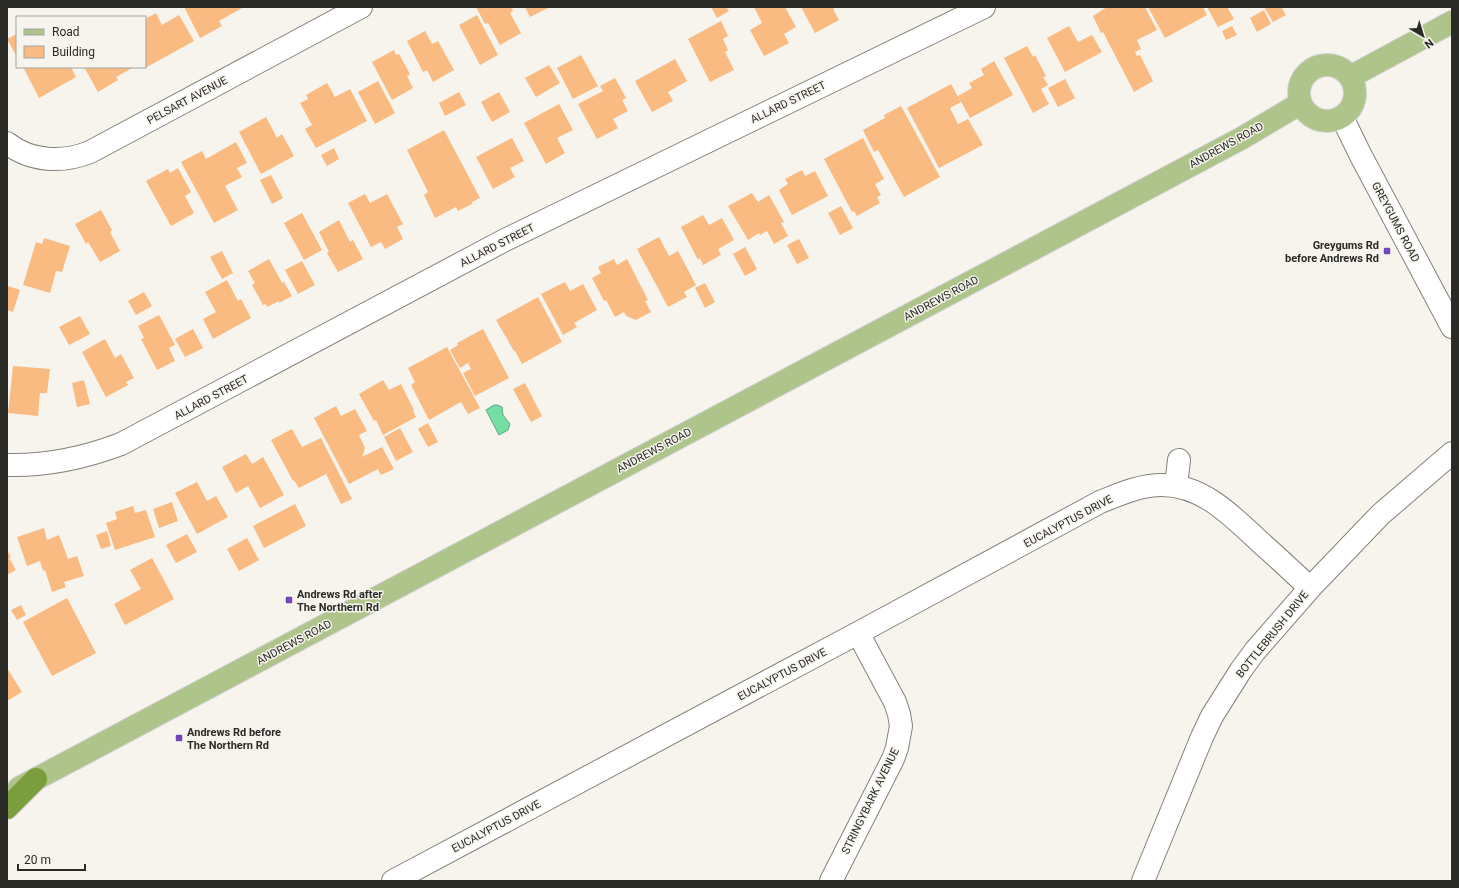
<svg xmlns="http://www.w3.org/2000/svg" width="1459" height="888" font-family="Roboto,sans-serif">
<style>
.water{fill:#74dea5;stroke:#5ea87f}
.building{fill:#f9bb81}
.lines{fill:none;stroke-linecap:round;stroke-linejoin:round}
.minor-casing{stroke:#84827b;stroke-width:24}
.major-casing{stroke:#d0d0cf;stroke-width:24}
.highway-casing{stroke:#d0d0cf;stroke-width:24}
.minor{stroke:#fff;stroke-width:22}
.major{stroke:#afc48b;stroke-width:22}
.highway{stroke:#7a9d3d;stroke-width:22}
.poi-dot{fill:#7344bc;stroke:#f6f4ed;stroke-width:1.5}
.labels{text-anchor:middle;stroke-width:3;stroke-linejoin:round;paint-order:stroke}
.street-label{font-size:11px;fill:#2a2a27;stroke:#f6f4ed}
.poi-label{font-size:11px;font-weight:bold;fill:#2a2a27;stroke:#f6f4ed;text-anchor:start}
</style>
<rect width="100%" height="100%" fill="#f6f4ed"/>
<!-- water -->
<path class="water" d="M 494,405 L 497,405 L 502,407 L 503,415 L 510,424 L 508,430 L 499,435 L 486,410 Z"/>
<!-- building -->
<path class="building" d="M 184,7 L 244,7 L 219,21 L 222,26 L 200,38 Z
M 476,7 L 511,7 L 513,11 L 510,13 L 521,33 L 500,45 L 488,23 L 485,24 Z
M 525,7 L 550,7 L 530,17 Z
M 711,7 L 726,7 L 729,11 L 717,18 Z
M 754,7 L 785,7 L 796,27 L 784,34 L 789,43 L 764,56 L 750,30 L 762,23 Z
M 801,7 L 837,7 L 833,9 L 839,20 L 815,33 Z
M 1107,7 L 1145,7 L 1157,30 L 1137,40 L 1141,49 L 1135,52 L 1137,56 L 1140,55 L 1153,81 L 1134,92 L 1103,32 L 1101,33 L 1093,16 Z
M 1148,7 L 1203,7 L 1207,15 L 1165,38 Z
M 1207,7 L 1227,7 L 1234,19 L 1218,27 Z
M 1264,7 L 1281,7 L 1286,15 L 1273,22 Z
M 1264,10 L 1271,24 L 1257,32 L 1250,18 Z
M 156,13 L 162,25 L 179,15 L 194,41 L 145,68 L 145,19 Z
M 477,15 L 498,55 L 480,65 L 459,25 Z
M 721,21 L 728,36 L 723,39 L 728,50 L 725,52 L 734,70 L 710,82 L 688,39 Z
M 1069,26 L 1078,42 L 1092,35 L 1102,52 L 1065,72 L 1047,38 Z
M 1232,26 L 1237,35 L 1226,40 L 1222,31 Z
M 425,31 L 432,44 L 438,41 L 454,70 L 433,82 L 427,70 L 423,72 L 407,41 Z
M 17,34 L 17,57 L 7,39 Z
M 1027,46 L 1033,57 L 1035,55 L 1046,76 L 1043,77 L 1048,85 L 1041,89 L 1049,104 L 1033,113 L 1004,58 Z
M 394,50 L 396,55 L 399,54 L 410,74 L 407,76 L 413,88 L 392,100 L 372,62 Z
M 581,55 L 598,86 L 573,99 L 557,68 Z
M 675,59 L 687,81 L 668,92 L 673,101 L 652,112 L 635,81 Z
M 994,61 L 1013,95 L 970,118 L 958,96 L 972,88 L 969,83 L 984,75 L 981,69 Z
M 549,65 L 560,83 L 536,97 L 525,78 Z
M 23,67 L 71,67 L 76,77 L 39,98 Z
M 84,67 L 134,67 L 116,77 L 118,80 L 98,92 Z
M 615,78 L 626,98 L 622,100 L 628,111 L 613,119 L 618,128 L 597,139 L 578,104 L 603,91 L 600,86 Z
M 1065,79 L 1075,98 L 1058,107 L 1048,88 Z
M 378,81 L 395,113 L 375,124 L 358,92 Z
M 327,83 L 335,97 L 350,89 L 367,121 L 316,148 L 305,129 L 312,125 L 300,103 L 308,99 L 306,95 Z
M 951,84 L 961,102 L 950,108 L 958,124 L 968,119 L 983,145 L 939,168 L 907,108 Z
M 459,92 L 466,105 L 445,116 L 439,103 Z
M 499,92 L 510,112 L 492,122 L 481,102 Z
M 559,104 L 573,130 L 557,138 L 565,153 L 546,164 L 524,123 Z
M 901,106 L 940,177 L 904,197 L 878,150 L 874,152 L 863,130 L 885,118 L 884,115 Z
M 266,117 L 277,138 L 282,134 L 294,156 L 261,174 L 239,132 Z
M 444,130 L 480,198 L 472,202 L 472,204 L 458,211 L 456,207 L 435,218 L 424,195 L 428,192 L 407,150 Z
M 512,138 L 524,161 L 510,168 L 515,177 L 493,189 L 476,157 Z
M 863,138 L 884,179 L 875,184 L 881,195 L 877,197 L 880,203 L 857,216 L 854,211 L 852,212 L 824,159 Z
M 236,142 L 247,163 L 237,168 L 242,177 L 225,186 L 238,210 L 214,223 L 181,162 L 202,151 L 206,159 Z
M 334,148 L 339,159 L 327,166 L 321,155 Z
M 178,168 L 191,192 L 185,196 L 194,213 L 171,226 L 146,181 L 168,169 L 170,173 Z
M 802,170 L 805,176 L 815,171 L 828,196 L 792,215 L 779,190 L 788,184 L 785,179 Z
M 271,175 L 283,198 L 272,204 L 260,180 Z
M 752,193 L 758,202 L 769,195 L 784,222 L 781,223 L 788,236 L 774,244 L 767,231 L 760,235 L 759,233 L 748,240 L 728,206 Z
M 365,194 L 370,203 L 387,194 L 403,224 L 397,227 L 403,239 L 385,249 L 381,242 L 371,247 L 348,203 Z
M 841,206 L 853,228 L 840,235 L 828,213 Z
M 101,210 L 112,230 L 110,232 L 120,251 L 100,262 L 88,242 L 86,244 L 75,224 Z
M 302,213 L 322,250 L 304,260 L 284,223 Z
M 703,215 L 709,225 L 722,218 L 734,240 L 718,249 L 721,255 L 703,265 L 700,258 L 698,260 L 681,227 Z
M 339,220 L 350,242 L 353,240 L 363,259 L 338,272 L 327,253 L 329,252 L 319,232 Z
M 659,237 L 669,256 L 678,251 L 696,285 L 684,292 L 687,297 L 668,307 L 637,249 Z
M 44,238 L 70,246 L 62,272 L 56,271 L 50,293 L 23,285 L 36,242 L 42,244 Z
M 799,239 L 809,258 L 797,264 L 787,245 Z
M 745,247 L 757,269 L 745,276 L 733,254 Z
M 222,251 L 233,273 L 222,279 L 210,257 Z
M 269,259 L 282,283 L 284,282 L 292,296 L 279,303 L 279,301 L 267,307 L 266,304 L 263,305 L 252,285 L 255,283 L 248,271 Z
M 614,259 L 617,265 L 627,259 L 648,300 L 645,301 L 651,312 L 636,320 L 626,316 L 624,312 L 615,317 L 606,300 L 604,301 L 592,278 L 601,273 L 598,267 Z
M 302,261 L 315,285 L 298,294 L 285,270 Z
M 227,280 L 238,301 L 241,299 L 251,318 L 213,339 L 203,319 L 216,312 L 205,292 Z
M 565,282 L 570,291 L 583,284 L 597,310 L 574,323 L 577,327 L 563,335 L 541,294 Z
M 705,283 L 715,302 L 705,308 L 695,288 Z
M 8,286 L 20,290 L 13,312 L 7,310 Z
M 144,292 L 152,306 L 136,315 L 128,301 Z
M 538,297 L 562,342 L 522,364 L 515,351 L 514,351 L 496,320 Z
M 159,315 L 175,345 L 169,348 L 175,361 L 157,370 L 141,339 L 144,338 L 138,326 Z
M 80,316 L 90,334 L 69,345 L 59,327 Z
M 193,329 L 203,348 L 185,357 L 175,339 Z
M 483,329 L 509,378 L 475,396 L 463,373 L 471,369 L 468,363 L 460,368 L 450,350 L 458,345 L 457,343 Z
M 105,339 L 115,358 L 121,354 L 134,378 L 126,382 L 128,385 L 106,397 L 82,352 Z
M 447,347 L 480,408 L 468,414 L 461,402 L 429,420 L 411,385 L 415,382 L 408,368 Z
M 13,366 L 50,369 L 47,393 L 40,393 L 38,416 L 8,413 Z
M 84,380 L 90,404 L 77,407 L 72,383 Z
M 383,380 L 389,390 L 401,384 L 414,410 L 413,411 L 416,417 L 383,435 L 376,420 L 374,421 L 359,394 Z
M 525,383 L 542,416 L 531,422 L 513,389 Z
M 336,406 L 341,416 L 355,409 L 367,431 L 359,435 L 365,448 L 362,457 L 382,447 L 394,469 L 381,475 L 378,469 L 349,484 L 314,418 Z
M 428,423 L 438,442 L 428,447 L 418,429 Z
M 400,428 L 413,452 L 396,461 L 384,437 Z
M 292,429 L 302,447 L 321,438 L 352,499 L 341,504 L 326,474 L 299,488 L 294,480 L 293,481 L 271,440 Z
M 246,454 L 252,464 L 263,457 L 284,495 L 260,508 L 248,486 L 236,493 L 222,467 Z
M 197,482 L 207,501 L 216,496 L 228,517 L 197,534 L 175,493 Z
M 172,502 L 178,521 L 159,528 L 153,509 Z
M 295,504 L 306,526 L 264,548 L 253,526 Z
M 133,506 L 135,513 L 146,510 L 155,537 L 115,550 L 106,523 L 117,519 L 115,512 Z
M 44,528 L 47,540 L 59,535 L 68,559 L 77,556 L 84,576 L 64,582 L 66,587 L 52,592 L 45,570 L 43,571 L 40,561 L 27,566 L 17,537 Z
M 107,531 L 111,546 L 101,549 L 96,535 Z
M 187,534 L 197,552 L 176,563 L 166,545 Z
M 247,538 L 259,560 L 239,571 L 227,549 Z
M 7,550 L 11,557 L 9,558 L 16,570 L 7,575 Z
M 152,558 L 174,599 L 125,625 L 114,604 L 141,589 L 130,570 Z
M 67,598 L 96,653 L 52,676 L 23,622 Z
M 21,605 L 26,615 L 17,620 L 11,610 Z
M 7,668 L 22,692 L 7,701 Z"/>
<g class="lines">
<defs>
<path id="minor" d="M 1342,117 L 1361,156 L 1452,327
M 7,143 C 31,162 63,163 90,152 L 361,7
M 7,465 C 47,466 84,458 121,444 L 503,241 L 984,7
M 1176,486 L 1179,460
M 393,881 L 858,633 L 1100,502 C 1120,494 1140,485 1162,485 C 1203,485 1232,516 1260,542 C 1277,557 1293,572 1310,588
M 831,881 L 893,759 L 897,748 L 901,726 L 899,714 L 895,702 L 858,633
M 1143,881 L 1202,737 L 1212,716 L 1241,670 L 1255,651 L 1310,588 L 1381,514 L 1452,453"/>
<path id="major" d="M1299 93a28 28 0 1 1 56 0a28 28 0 1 1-56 0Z
M 1350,77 L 1452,22
M 19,788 L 1242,138 L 1301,103"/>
<path id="highway" d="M 7,808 L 36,779"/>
</defs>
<!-- minor casing -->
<use href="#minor" class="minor-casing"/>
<!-- major casing -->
<use href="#major" class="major-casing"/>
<!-- highway casing -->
<use href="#highway" class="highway-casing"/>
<!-- minor -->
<use href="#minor" class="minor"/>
<!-- major -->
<use href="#major" class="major"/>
<!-- highway -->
<use href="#highway" class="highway"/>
</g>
<!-- markers -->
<g class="poi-dot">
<rect x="1383" y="247" width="8" height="8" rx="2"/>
<rect x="285" y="596" width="8" height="8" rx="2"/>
<rect x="175" y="734" width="8" height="8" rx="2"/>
</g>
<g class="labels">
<!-- street labels -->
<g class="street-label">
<text transform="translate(187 100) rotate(-28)" y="4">PELSART AVENUE</text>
<text transform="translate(788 102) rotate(-26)" y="4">ALLARD STREET</text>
<text transform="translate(1226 145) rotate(-29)" y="4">ANDREWS ROAD</text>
<text transform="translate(1396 222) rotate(62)" y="4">GREYGUMS ROAD</text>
<text transform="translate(497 245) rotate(-27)" y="4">ALLARD STREET</text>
<text transform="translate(941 298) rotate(-28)" y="4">ANDREWS ROAD</text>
<text transform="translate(211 397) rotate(-28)" y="4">ALLARD STREET</text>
<text transform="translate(654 450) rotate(-28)" y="4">ANDREWS ROAD</text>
<text transform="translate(1068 521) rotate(-28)" y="4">EUCALYPTUS DRIVE</text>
<text transform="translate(1272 634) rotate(-51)" y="4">BOTTLEBRUSH DRIVE</text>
<text transform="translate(294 642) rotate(-28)" y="4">ANDREWS ROAD</text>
<text transform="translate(782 674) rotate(-28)" y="4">EUCALYPTUS DRIVE</text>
<text transform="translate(870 801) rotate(-64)" y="4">STRINGYBARK AVENUE</text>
<text transform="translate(496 826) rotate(-28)" y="4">EUCALYPTUS DRIVE</text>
</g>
<!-- poi labels -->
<g class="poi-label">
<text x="1379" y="249" text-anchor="end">Greygums Rd<tspan x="1379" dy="13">before Andrews Rd</tspan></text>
<text x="297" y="598">Andrews Rd after<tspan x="297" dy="13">The Northern Rd</tspan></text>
<text x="187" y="736">Andrews Rd before<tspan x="187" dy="13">The Northern Rd</tspan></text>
</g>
</g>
<!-- border -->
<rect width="1459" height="888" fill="none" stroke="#2a2a27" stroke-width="16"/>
<!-- legend -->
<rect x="16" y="16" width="130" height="52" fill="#f6f4ed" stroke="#a4a39e"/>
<rect x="24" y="29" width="20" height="6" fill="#afc48b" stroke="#a4a39e"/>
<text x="52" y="36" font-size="12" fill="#2a2a27">Road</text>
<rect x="24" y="46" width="20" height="12" fill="#f9bb81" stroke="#a4a39e"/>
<text x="52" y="56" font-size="12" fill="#2a2a27">Building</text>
<!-- north arrow -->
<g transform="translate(1423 36) rotate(142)" stroke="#f6f4ed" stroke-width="3" paint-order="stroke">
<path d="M0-3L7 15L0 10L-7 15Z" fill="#2a2a27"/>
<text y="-6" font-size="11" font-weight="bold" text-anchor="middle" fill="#2a2a27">N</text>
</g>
<!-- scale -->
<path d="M18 864v6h67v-6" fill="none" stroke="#2a2a27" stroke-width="2"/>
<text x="24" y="864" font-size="12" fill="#2a2a27" stroke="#f6f4ed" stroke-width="3" paint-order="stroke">20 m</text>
</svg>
